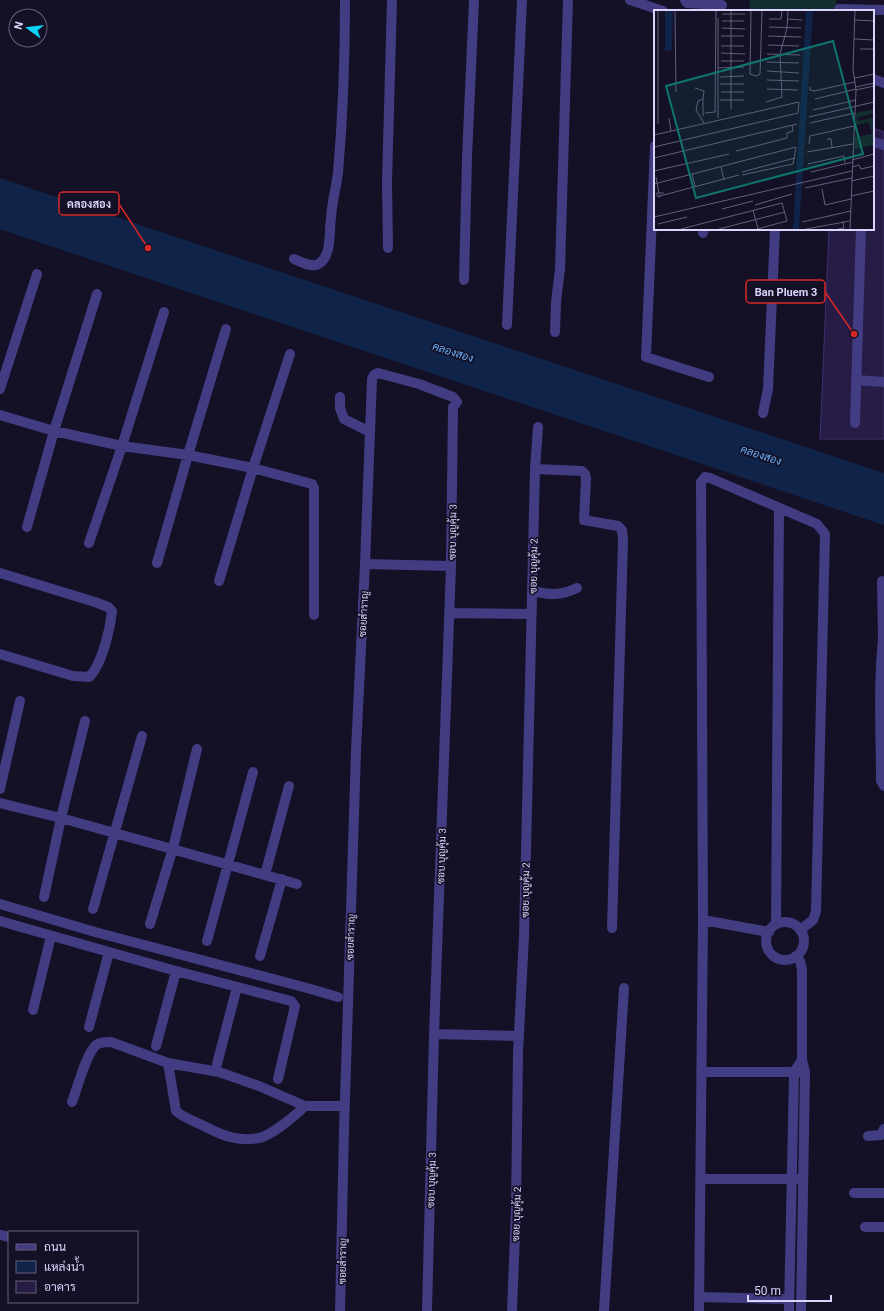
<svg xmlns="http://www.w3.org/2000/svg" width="884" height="1311" font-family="Roboto,Sarabun,sans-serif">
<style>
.green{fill:#132e2e}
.water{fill:#102348}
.building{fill:#271c45;stroke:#3f2f70}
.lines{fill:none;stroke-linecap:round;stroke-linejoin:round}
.minor{stroke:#423c82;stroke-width:10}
.labels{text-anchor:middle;stroke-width:3.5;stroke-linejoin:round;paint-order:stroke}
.street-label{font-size:10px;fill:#dbd5fd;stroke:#141025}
.water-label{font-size:11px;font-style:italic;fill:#67aef9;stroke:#141025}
.inset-road{fill:none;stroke:#645f7b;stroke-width:1}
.view{fill:#0f766e;fill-opacity:0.15;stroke:#0f766e;stroke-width:2}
.inset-edge{fill:none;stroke:#dbd5fd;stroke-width:2}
.leader{fill:none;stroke:#d62828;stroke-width:1.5}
.callout-dot{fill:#d62828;stroke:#141025;stroke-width:1.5}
.callout{fill:#141025;stroke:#d62828;stroke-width:1.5}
.callout-label{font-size:11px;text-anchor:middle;font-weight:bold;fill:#dbd5fd}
</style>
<rect width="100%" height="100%" fill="#141025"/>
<!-- green -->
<path class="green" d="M 750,0 L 836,0 L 836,11 L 749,11 Z"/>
<!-- water -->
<path class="water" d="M 0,178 L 884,473 L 884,525 L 0,229 Z"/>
<!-- building -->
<path class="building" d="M 873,128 L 884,132 L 884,439 L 820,439 L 829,229 L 873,229 Z"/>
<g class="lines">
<!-- minor -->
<path class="minor" d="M 630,0 L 663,11
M 685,0 L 687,3 L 722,5
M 839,9 L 884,10
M 873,79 L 884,83
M 873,142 L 884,145
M 655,146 L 646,357 L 709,377
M 703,233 L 704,229
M 388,248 L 387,182 L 392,0
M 294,259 C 301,262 313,269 320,263 C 332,254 329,230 331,218 C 332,202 336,188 338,173 C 343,115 345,58 345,0
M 464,280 L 467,158 L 474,0
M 507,325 L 522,0
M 555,332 L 556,302 L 560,269 L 568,0
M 856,380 L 884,382
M 0,389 L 37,274
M 340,397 L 340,408 L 344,419 L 370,432
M 763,413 L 768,389 L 775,229
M 0,415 L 54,431 L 122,446 L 188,455 L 253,468 L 312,484 L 314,488 L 314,615
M 855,423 L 861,229
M 535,469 L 582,471 L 585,474 L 586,479 L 584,520 L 618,526 L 622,530 L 623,540 L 612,928
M 27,527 L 54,431 L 97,294
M 89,543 L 122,446 L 164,312
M 157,563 L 188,455 L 226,329
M 365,564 L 451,566
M 0,573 L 95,602 L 108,607 L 112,611 C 110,629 102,665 89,677 L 73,676 L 0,654
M 219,581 L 253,468 L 290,354
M 882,581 L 883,640
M 532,591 C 550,595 560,596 577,588
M 449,613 L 532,614
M 884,640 L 883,640 C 878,687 881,735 881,781 L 884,786
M 0,789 L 20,701
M 0,803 L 61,818 L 297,884
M 265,875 L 289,786
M 44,897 L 61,818 L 85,721
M 0,904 L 95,932 L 307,988 L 338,997
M 93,909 L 142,736
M 703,920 L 769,932
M 0,921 L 176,971 L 291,1001 L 295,1006 L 278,1079
M766 941a19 19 0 1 1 38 0a19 19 0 1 1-38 0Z
M 150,924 L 173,848 L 197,749
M 776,924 L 779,508
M 207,941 L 253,772
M 260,956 L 282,879
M 796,956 L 800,961 L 802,970 L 802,1060 L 805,1072 L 801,1311
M 33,1010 L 51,936
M 89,1027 L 109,952
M 434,1034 L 519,1036
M 156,1046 L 176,971
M 168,1063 L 219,1072 L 259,1086 L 305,1106
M 217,1064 L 237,987
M 701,1072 L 799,1072
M 72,1102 C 77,1089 86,1054 96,1045 C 100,1042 105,1042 111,1042 L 168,1063 L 176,1111 C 184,1118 196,1122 206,1127 C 223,1136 240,1142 259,1138 C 271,1136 296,1115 305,1106 L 345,1106
M 868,1136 L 881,1135 L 884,1129
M 700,1179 L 798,1179
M 854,1193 L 884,1193
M 865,1227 L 884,1227
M 0,1235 L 9,1237
M 699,1297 L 789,1299
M 340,1311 L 344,1130 L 356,751 L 365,564 L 372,379 L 374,375 L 378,373 L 419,384 L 453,397 L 457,402 L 453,407 L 451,566 L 434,1034 L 427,1311
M 512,1311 L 516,1209 L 518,1053 L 524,936 L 535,469 L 538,427
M 604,1311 L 624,988
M 699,1311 L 703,920 L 701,482 L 705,477 L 710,478 L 817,524 L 825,534 L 816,911 L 813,920 L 800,930
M 789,1311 L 794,1072 L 802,1060"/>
</g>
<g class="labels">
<!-- street labels -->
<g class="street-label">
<text transform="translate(452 532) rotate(-89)" y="4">ซอบ บุญคุ้ม 3</text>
<text transform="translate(533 566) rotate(-89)" y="4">ซอย บุญคุ้ม 2</text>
<text transform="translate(363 614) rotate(-87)" y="4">ซอยสำราญ</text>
<text transform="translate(441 856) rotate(-88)" y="4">ซอบ บุญคุ้ม 3</text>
<text transform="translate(525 890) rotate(-89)" y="4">ซอย บุญคุ้ม 2</text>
<text transform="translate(350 937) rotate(-88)" y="4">ซอยสำราญ</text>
<text transform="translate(431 1180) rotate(-88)" y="4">ซอบ บุญคุ้ม 3</text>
<text transform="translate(516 1214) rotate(-88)" y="4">ซอย บุญคุ้ม 2</text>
<text transform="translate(342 1261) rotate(-89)" y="4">ซอยสำราญ</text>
</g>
<!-- water labels -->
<g class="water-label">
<text transform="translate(453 352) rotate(18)" y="4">คลองสอง</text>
<text transform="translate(761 455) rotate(18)" y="4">คลองสอง</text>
</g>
</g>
<!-- overview -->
<g transform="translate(654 10)">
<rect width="220" height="220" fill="#141025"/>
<path d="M 220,99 L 220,103 L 203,108 L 204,111 L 220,107 L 220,135 L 201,139 L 201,127 L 218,124 L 215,112 L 202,115 L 202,103 Z" fill="#132e2e"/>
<path d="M 11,1 L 19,1 L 18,40 L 11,41 ZM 152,1 L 159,1 L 145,219 L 139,219 Z" fill="#102348"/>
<path class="inset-road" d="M 21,1 L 22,82M 97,1 L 96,64 L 102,66 L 106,64 L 108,1M 68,4 L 91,4M 115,9 L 127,9 L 128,1M 134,9 L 148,10M 201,10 L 220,11M 68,11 L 90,11M 115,17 L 147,18M 68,18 L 91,19M 67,26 L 90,26M 114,26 L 147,27M 200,29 L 220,30M 114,35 L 145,36M 67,36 L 90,36M 206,39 L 220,39M 67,43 L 91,44M 113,44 L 146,45M 67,51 L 90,51M 113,52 L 145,53M 64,58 L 90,57M 113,61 L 145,63M 66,67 L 90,66M 201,68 L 220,64M 113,70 L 145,71M 66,74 L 90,74M 156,77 L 156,80 L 160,81 L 201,72M 202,77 L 220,73M 41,78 L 50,81 L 49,89 L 44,91 L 42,100 L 50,113M 113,79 L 144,80M 202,80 L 220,76M 67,82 L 90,82M 161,89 L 202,79M 66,90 L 90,90M 112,92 L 128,87 L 126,44 L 133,18 L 134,1M 77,99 L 77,1M 159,100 L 202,90M 51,103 L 61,102 L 62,1M 49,106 L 49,89M 155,107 L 220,92M 15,108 L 17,121M 64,108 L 64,8M 156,113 L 201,103M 4,114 L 4,1M 0,125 L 145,92 L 144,103 L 0,137M 173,129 L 177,129 L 178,137M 155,134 L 156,126 L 200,116M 82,141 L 133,128 L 133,123 L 139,121 L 138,115M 153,142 L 199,134M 0,148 L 143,114M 198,150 L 220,144M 154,154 L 190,146 L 191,153M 67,157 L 70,170M 198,157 L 205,155 L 207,159 L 220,156M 0,161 L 75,144M 88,162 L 141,148M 157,162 L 199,152M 38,164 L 41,176M 2,167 L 5,183M 197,171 L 220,166M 0,174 L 142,137 L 139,154 L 88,165M 151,178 L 198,168M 168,179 L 171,195 L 197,189M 6,184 L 6,187 L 3,186 L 3,183 L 10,183M 6,186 L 85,165M 197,186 L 220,181M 101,195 L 138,184M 68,199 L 99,191M 99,200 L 104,219M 0,207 L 198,161M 148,212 L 197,201M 4,214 L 33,207M 27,219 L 128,193 L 133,211 L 103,219M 65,219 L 131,202M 152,219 L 196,211M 184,219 L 190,218 L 189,211M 196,219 L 202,80 L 199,59 L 201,1"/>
<path class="view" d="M 179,31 L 209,144 L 42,188 L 12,76 Z"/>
<rect width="220" height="220" class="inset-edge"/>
</g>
<!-- callouts -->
<path class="leader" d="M148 248L119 204M854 334L825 292"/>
<g class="callout-dot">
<circle cx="148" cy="248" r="4"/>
<circle cx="854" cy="334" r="4"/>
</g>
<g class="callout">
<rect x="59" y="192" width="60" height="23" rx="4"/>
<rect x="746" y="280" width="79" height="23" rx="4"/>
</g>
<g class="callout-label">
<text x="89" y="208">คลองสอง</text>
<text x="786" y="296">Ban Pluem 3</text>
</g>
<!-- legend -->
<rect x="8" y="1231" width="130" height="72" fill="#141025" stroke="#645f7b"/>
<rect x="16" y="1244" width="20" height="6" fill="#423c82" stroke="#645f7b"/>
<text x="44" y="1251" font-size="12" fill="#dbd5fd">ถนน</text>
<rect x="16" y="1261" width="20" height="12" fill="#102348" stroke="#645f7b"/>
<text x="44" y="1271" font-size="12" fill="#dbd5fd">แหล่งน้ำ</text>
<rect x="16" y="1281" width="20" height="12" fill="#271c45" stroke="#645f7b"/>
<text x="44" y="1291" font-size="12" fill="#dbd5fd">อาคาร</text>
<!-- north arrow -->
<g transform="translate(28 28) rotate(285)"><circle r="19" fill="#141025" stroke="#645f7b"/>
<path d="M0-3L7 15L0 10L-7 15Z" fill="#09d2f5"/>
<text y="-6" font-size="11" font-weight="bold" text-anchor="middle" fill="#dbd5fd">N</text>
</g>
<!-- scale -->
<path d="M748 1295v6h83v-6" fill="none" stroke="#dbd5fd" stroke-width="2"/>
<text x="754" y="1295" font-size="12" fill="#dbd5fd" stroke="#141025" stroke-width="3" paint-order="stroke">50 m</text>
</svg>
